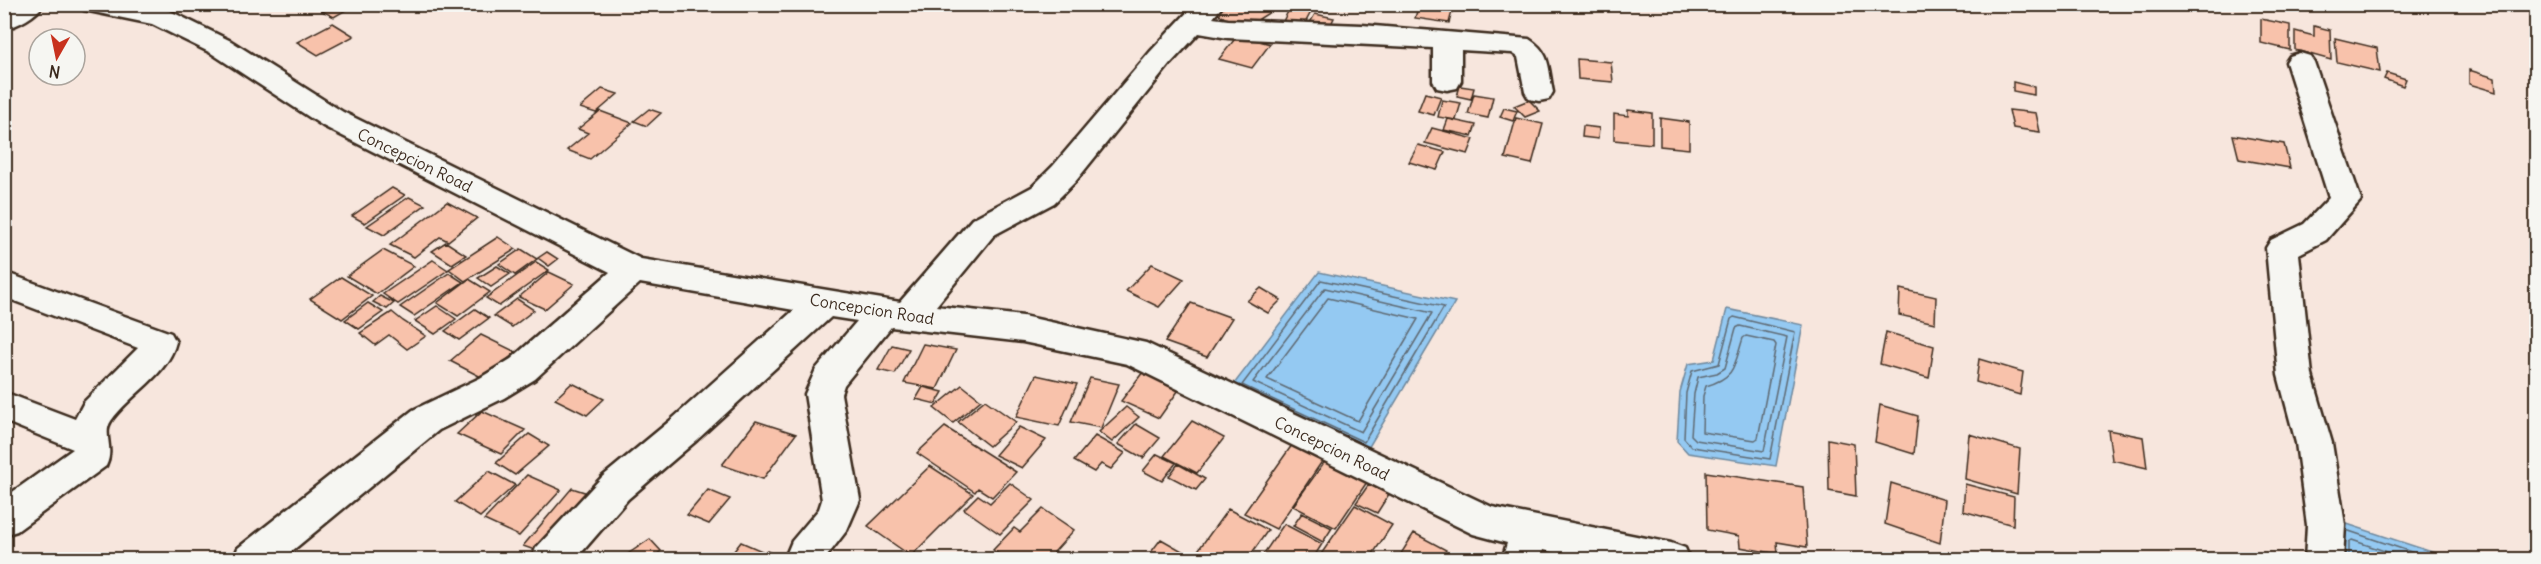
<svg xmlns="http://www.w3.org/2000/svg" width="2541" height="564" font-family="Delius,sans-serif">
<style>
.water{fill:#94c9f2;stroke:#70899d;stroke-width:1.5}
.lines{fill:none;stroke-linecap:round;stroke-linejoin:round}
.shore{stroke:#5f6a73;stroke-width:1.5}
.building{fill:#f8c2ab;stroke:#3b2a1e;stroke-width:1.5}
.minor-casing{stroke:#3b2a1e;stroke-width:5}
.minor{fill:#f6f6f2;fill-rule:evenodd}
.labels{text-anchor:middle;stroke-width:4.5;stroke-linejoin:round;paint-order:stroke}
.street-label{font-size:16px;fill:#3b2a1e;stroke:#f6f6f2}
</style>
<rect width="100%" height="100%" fill="#f7e6dd"/>
<filter id="ink" filterUnits="userSpaceOnUse"><feTurbulence type="fractalNoise" baseFrequency=".0167" numOctaves="2"/><feDisplacementMap in="SourceGraphic" scale="12" xChannelSelector="R" yChannelSelector="G"/><feConvolveMatrix kernelMatrix="1 2 1 2 8 2 1 2 1" color-interpolation-filters="sRGB"/></filter>
<g filter="url(#ink)">
<!-- water -->
<path class="water" d="M 1319,272 L 1455,302 L 1367,450 L 1231,388 Z
M 1727,309 L 1803,325 L 1776,466 L 1688,453 L 1677,441 L 1680,392 L 1688,364 L 1714,360 Z
M 2335,520 L 2447,557 L 2447,559 L 2335,559 Z"/>
<g class="lines">
<!-- shore -->
<path class="shore" d="M 1321,280 L 1444,307 L 1364,442 L 1242,385 Z
M 1325,288 L 1432,313 L 1361,432 L 1253,382 Z
M 1328,298 L 1418,319 L 1358,421 L 1267,379 Z
M 1734,317 L 1795,332 L 1770,459 L 1692,447 L 1684,438 L 1686,393 L 1692,371 L 1719,364 L 1731,319 Z
M 1740,326 L 1787,337 L 1764,451 L 1696,440 L 1691,435 L 1694,394 L 1698,377 L 1717,373 L 1725,368 L 1736,328 Z
M 1746,336 L 1774,342 L 1776,345 L 1758,438 L 1755,440 L 1702,432 L 1703,396 L 1706,386 C 1736,377 1734,366 1743,338 Z
M 2346,530 L 2435,560
M 2349,560 L 2349,542 L 2352,540 L 2411,560"/>
</g>
<!-- building -->
<path class="building" d="M 334,4 L 356,4 L 334,17 L 322,11 Z
M 1228,4 L 1281,5 L 1243,29 L 1215,12 Z
M 1419,4 L 1454,4 L 1449,23 L 1415,18 Z
M 1291,6 L 1312,10 L 1303,27 L 1282,23 Z
M 1315,14 L 1334,18 L 1328,30 L 1308,26 Z
M 2261,19 L 2290,25 L 2290,50 L 2261,43 Z
M 333,23 L 354,36 L 318,55 L 297,42 Z
M 2314,26 L 2330,30 L 2331,60 L 2295,50 L 2295,31 L 2314,36 Z
M 1238,35 L 1270,44 L 1252,68 L 1219,59 Z
M 2335,38 L 2377,48 L 2380,72 L 2337,62 Z
M 1577,59 L 1611,62 L 1613,82 L 1578,79 Z
M 2469,70 L 2495,78 L 2496,92 L 2469,84 Z
M 2387,73 L 2406,79 L 2403,86 L 2384,79 Z
M 2013,82 L 2034,87 L 2034,95 L 2013,91 Z
M 1460,86 L 1474,88 L 1471,99 L 1457,96 Z
M 602,89 L 618,94 L 596,113 L 580,108 Z
M 1425,93 L 1441,97 L 1434,115 L 1418,111 Z
M 1474,94 L 1493,97 L 1488,118 L 1468,114 Z
M 1442,100 L 1461,103 L 1456,120 L 1438,117 Z
M 1529,100 L 1540,111 L 1525,117 L 1514,106 Z
M 1504,108 L 1517,111 L 1513,121 L 1500,117 Z
M 649,109 L 661,113 L 647,126 L 634,121 Z
M 1628,110 L 1652,113 L 1652,144 L 1614,140 L 1614,114 L 1628,116 Z
M 2009,110 L 2036,113 L 2040,132 L 2013,128 Z
M 600,111 L 632,123 L 590,159 L 567,150 L 588,133 L 578,129 Z
M 1516,118 L 1543,124 L 1532,164 L 1505,158 Z
M 1660,118 L 1689,122 L 1689,149 L 1660,146 Z
M 1448,119 L 1476,125 L 1472,136 L 1444,130 Z
M 1583,126 L 1599,128 L 1598,139 L 1582,137 Z
M 1432,128 L 1474,139 L 1468,154 L 1425,143 Z
M 2233,135 L 2284,144 L 2290,168 L 2239,159 Z
M 1418,145 L 1445,152 L 1437,170 L 1409,162 Z
M 392,188 L 405,195 L 365,223 L 352,216 Z
M 409,197 L 425,205 L 384,235 L 367,226 Z
M 447,202 L 477,218 L 448,241 L 440,237 L 414,257 L 390,245 Z
M 498,237 L 516,249 L 465,281 L 449,269 Z
M 446,242 L 466,255 L 452,264 L 432,251 Z
M 521,249 L 537,259 L 515,275 L 499,264 Z
M 383,250 L 414,266 L 377,294 L 347,276 Z
M 547,252 L 558,259 L 549,266 L 538,258 Z
M 433,260 L 448,270 L 398,304 L 383,294 Z
M 536,262 L 549,270 L 499,306 L 486,298 Z
M 1152,264 L 1184,279 L 1159,307 L 1126,291 Z
M 497,266 L 510,274 L 491,287 L 478,278 Z
M 549,272 L 574,284 L 545,309 L 519,297 Z
M 449,273 L 463,282 L 414,316 L 400,307 Z
M 341,277 L 372,296 L 342,319 L 310,299 Z
M 469,279 L 490,292 L 458,316 L 437,303 Z
M 1261,288 L 1281,300 L 1268,313 L 1247,301 Z
M 1900,289 L 1936,297 L 1935,323 L 1899,315 Z
M 380,296 L 394,303 L 387,309 L 373,302 Z
M 517,299 L 534,310 L 512,327 L 494,316 Z
M 368,303 L 383,312 L 359,329 L 345,320 Z
M 1191,303 L 1232,318 L 1207,357 L 1165,342 Z
M 437,306 L 456,319 L 435,334 L 415,321 Z
M 475,309 L 489,318 L 459,340 L 445,331 Z
M 392,312 L 403,321 L 426,336 L 407,349 L 389,335 L 375,345 L 360,333 Z
M 1886,332 L 1934,346 L 1929,378 L 1880,364 Z
M 481,335 L 516,352 L 485,379 L 450,361 Z
M 923,344 L 956,350 L 937,389 L 904,383 Z
M 892,345 L 909,349 L 895,374 L 878,370 Z
M 1979,359 L 2023,372 L 2020,395 L 1976,382 Z
M 1146,368 L 1183,384 L 1159,418 L 1121,401 Z
M 1036,375 L 1077,384 L 1059,426 L 1016,417 Z
M 1090,378 L 1119,384 L 1101,428 L 1071,422 Z
M 572,383 L 604,399 L 587,415 L 555,399 Z
M 962,385 L 981,400 L 953,423 L 934,408 Z
M 923,387 L 943,392 L 936,404 L 916,399 Z
M 985,400 L 1016,422 L 989,446 L 958,422 Z
M 1880,405 L 1918,416 L 1914,454 L 1875,442 Z
M 1126,407 L 1139,417 L 1112,442 L 1099,432 Z
M 482,411 L 525,430 L 501,454 L 457,434 Z
M 756,421 L 796,434 L 763,479 L 722,465 Z
M 1192,421 L 1224,438 L 1197,473 L 1164,456 Z
M 1136,424 L 1160,438 L 1143,458 L 1118,444 Z
M 945,427 L 1016,472 L 992,497 L 978,488 L 975,492 L 917,453 Z
M 1019,427 L 1046,440 L 1022,468 L 995,455 Z
M 2108,430 L 2143,437 L 2147,468 L 2112,460 Z
M 529,434 L 549,446 L 515,475 L 496,463 Z
M 1969,434 L 2020,449 L 2017,494 L 1965,479 Z
M 1095,436 L 1125,453 L 1111,469 L 1101,464 L 1094,472 L 1074,461 Z
M 1828,439 L 1854,444 L 1856,496 L 1829,491 Z
M 1292,445 L 1323,460 L 1276,529 L 1244,513 Z
M 1157,454 L 1176,463 L 1162,481 L 1143,471 Z
M 1325,461 L 1367,482 L 1336,528 L 1293,506 Z
M 1178,464 L 1205,479 L 1196,490 L 1169,476 Z
M 930,466 L 973,494 L 911,556 L 868,526 Z
M 489,471 L 515,485 L 480,517 L 455,502 Z
M 1706,472 L 1803,487 L 1807,547 L 1777,542 L 1778,554 L 1740,547 L 1739,536 L 1707,530 Z
M 527,475 L 561,490 L 519,536 L 484,520 Z
M 1010,483 L 1034,500 L 1000,534 L 964,509 L 978,495 L 990,503 Z
M 1891,483 L 1945,500 L 1940,543 L 1885,524 Z
M 1369,484 L 1389,494 L 1377,513 L 1356,503 Z
M 1965,484 L 2014,497 L 2013,525 L 1963,511 Z
M 572,488 L 597,496 L 549,555 L 523,546 Z
M 708,490 L 730,499 L 709,524 L 687,515 Z
M 1355,505 L 1392,525 L 1369,560 L 1317,560 Z
M 1043,509 L 1074,530 L 1047,560 L 1007,560 L 993,550 L 1014,528 L 1020,532 Z
M 1228,509 L 1268,530 L 1247,560 L 1191,560 Z
M 1302,513 L 1332,528 L 1323,542 L 1293,526 Z
M 1284,524 L 1322,544 L 1312,560 L 1260,559 Z
M 1414,533 L 1446,550 L 1440,560 L 1397,560 Z
M 650,539 L 661,551 L 650,560 L 619,560 Z
M 1161,539 L 1191,556 L 1189,560 L 1145,560 Z
M 741,542 L 762,551 L 755,560 L 727,560 Z
M 1529,549 L 1564,558 L 1563,560 L 1527,560 Z
M 767,551 L 785,560 L 760,560 Z"/>
<g class="lines">
<defs>
<path id="minor" d="M 11,4 L 44,4 C 36,16 18,26 4,29 L 4,9 Z
M 81,4 L 139,4 L 170,11 L 231,41 L 343,112 L 641,259 L 900,302 L 972,219 L 1032,187 L 1053,166 L 1150,52 L 1195,4 L 1224,4 L 1213,18 L 1228,20 L 1362,25 L 1529,39 C 1551,53 1548,68 1553,92 L 1549,99 L 1539,101 L 1529,99 L 1525,92 L 1518,57 L 1512,53 L 1461,50 L 1461,81 L 1457,88 L 1447,90 L 1437,88 L 1433,81 L 1433,48 L 1228,38 L 1199,33 L 1170,64 L 1075,182 L 1054,203 L 994,235 L 936,306 L 1023,316 L 1146,343 L 1492,507 L 1671,543 L 1685,548 L 1690,560 L 1587,560 L 1543,550 L 1541,560 L 1502,560 L 1507,543 L 1473,534 L 1127,364 L 1023,342 L 891,327 L 844,385 L 841,394 L 860,500 L 847,530 L 824,560 L 784,560 L 792,541 L 819,509 L 822,500 L 805,394 L 816,369 L 857,321 L 831,317 L 697,440 L 628,499 L 575,560 L 531,560 L 536,548 L 602,477 L 671,420 L 794,310 L 640,283 L 535,379 L 504,398 L 439,430 L 281,560 L 233,560 L 238,548 L 413,410 L 480,378 L 511,359 L 610,272 L 323,126 L 211,53 L 152,24 L 84,10 Z
M 2300,53 L 2310,56 L 2314,62 L 2361,200 L 2326,240 L 2299,254 L 2312,375 L 2332,443 L 2345,525 L 2343,560 L 2305,560 L 2307,525 L 2296,443 L 2278,375 L 2266,248 L 2271,240 L 2304,224 L 2329,198 L 2286,62 L 2290,56 Z
M 4,272 L 171,333 L 176,342 C 168,375 130,394 111,421 C 102,434 115,448 106,466 L 17,531 L 4,535 L 4,498 L 73,449 L 4,421 L 4,392 L 75,419 L 84,402 L 138,348 L 4,297 Z"/>
</defs>
<!-- minor casing -->
<use href="#minor" class="minor-casing"/>
<!-- minor -->
<use href="#minor" class="minor"/>
</g>
</g>
<g class="labels">
<!-- street labels -->
<g class="street-label">
<text transform="translate(415 160) rotate(26)" y="6">Concepcion Road</text>
<text transform="translate(872 309) rotate(9)" y="6">Concepcion Road</text>
<text transform="translate(1332 448) rotate(26)" y="6">Concepcion Road</text>
</g>
</g>
<!-- margin -->
<rect width="2541" height="564" fill="none" stroke="#f6f6f2" stroke-width="24"/>
<rect x="12" y="12" width="2517" height="540" fill="none" stroke="#3b2a1e" stroke-width="2" filter="url(#ink)"/>
<!-- north arrow -->
<g transform="translate(57 57) rotate(189)"><circle r="28" fill="#f6f6f2" stroke="#aba49d" stroke-width="1.5"/>
<path d="M0-4.5L10 22L0 15L-10 22Z" fill="#c8321e"/>
<text y="-9" font-size="16" font-weight="bold" text-anchor="middle" fill="#3b2a1e">N</text>
</g>
</svg>
